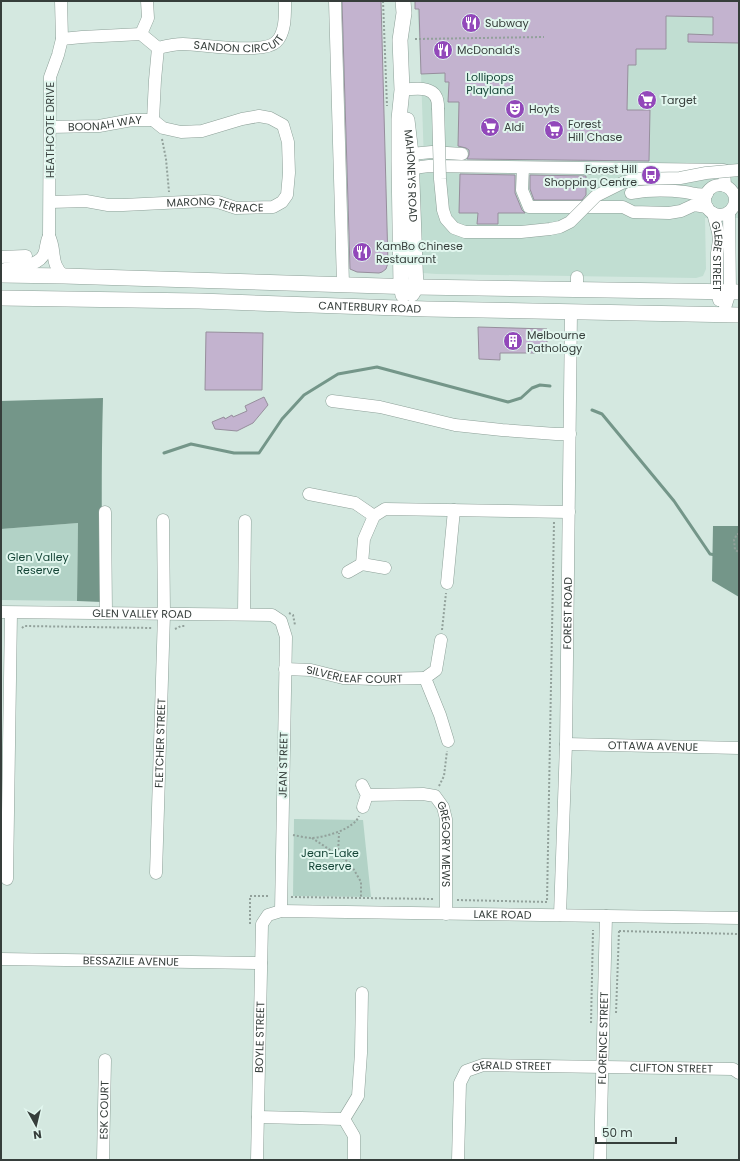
<svg xmlns="http://www.w3.org/2000/svg" width="740" height="1161" font-family="Poppins,sans-serif">
<style>
.built{fill:#c1ded2}
.green{fill:#b2d2c6}
.water{fill:#749689}
.lines{fill:none;stroke-linecap:round;stroke-linejoin:round}
.stream{stroke:#749689;stroke-width:3}
.building{fill:#c3b3cf;stroke:#968e9c}
.minor-casing{stroke:#8da098;stroke-width:13}
.major-casing{stroke:#8da098;stroke-width:16}
.path{stroke:#92a19b;stroke-width:2;stroke-dasharray:2 2;stroke-linecap:butt}
.minor{stroke:#fff;stroke-width:12}
.major{stroke:#fff;stroke-width:15}
.minor-bridge-casing{stroke:#8da098;stroke-width:13;stroke-linecap:butt}
.minor-bridge{stroke:#fff;stroke-width:12}
.labels{text-anchor:middle;stroke-width:4;stroke-linejoin:round;paint-order:stroke}
.poi-label{font-size:11px;fill:#363e3b;stroke:#e1f6ee;text-anchor:start}
.street-label{font-size:11px;fill:#363e3b;stroke:#e1f6ee}
.park-label{font-size:11px;fill:#154537;stroke:#e1f6ee}
</style>
<rect width="100%" height="100%" fill="#d4e8e0"/>
<!-- built -->
<path class="built" d="M 417,1 L 739,1 L 739,218 L 705,218 L 706,269 L 703,276 L 696,278 L 436,274 L 423,273 L 414,162 L 424,162 L 421,74 Z"/>
<!-- green -->
<path class="green" d="M 78,523 L 77,601 L 1,600 L 1,529 Z
M 294,819 L 363,820 L 371,897 L 293,896 Z"/>
<!-- water -->
<path class="water" d="M 103,398 C 101,466 102,534 102,602 L 77,601 L 78,523 L 1,529 L 1,401 Z
M 713,526 L 739,526 L 739,597 L 712,581 Z"/>
<g class="lines">
<!-- stream -->
<path class="stream" d="M 592,410 L 602,414 L 674,501 L 710,554 L 716,555
M 164,453 L 191,444 L 234,453 L 259,453 L 282,419 L 304,395 L 338,374 L 377,367 L 508,402 L 521,398 L 532,388 L 540,385 L 550,386"/>
</g>
<!-- building -->
<path class="building" d="M 342,1 L 381,1 L 388,263 L 386,269 L 382,272 L 379,273 L 357,272 L 350,269 Z
M 415,1 L 739,1 L 739,43 L 688,42 L 688,34 L 713,35 L 713,17 L 666,16 L 666,49 L 636,49 L 636,65 L 628,65 L 627,110 L 650,110 L 649,161 L 467,159 L 469,155 L 469,150 L 466,148 L 458,146 L 459,102 L 448,102 L 449,82 L 445,82 L 445,73 L 421,74 L 419,9 L 415,9 Z
M 460,174 L 515,175 L 515,193 L 522,210 L 525,213 L 498,213 L 498,224 L 477,224 L 478,213 L 459,213 Z
M 530,175 L 586,176 L 586,195 L 582,200 L 534,200 L 530,189 Z
M 478,327 L 547,329 L 547,353 L 500,353 L 500,360 L 479,359 Z
M 206,332 L 263,333 L 262,390 L 205,390 Z
M 264,397 L 268,405 L 253,423 L 237,431 L 215,429 L 212,422 L 224,417 L 225,419 L 232,415 L 233,417 L 247,411 L 245,406 Z"/>
<g class="lines">
<defs>
<g id="minor">
<path d="M 61,1 L 62,39 L 58,55 L 50,77 L 49,236 C 57,252 49,263 64,276"/>
<path d="M 335,1 L 343,284"/>
<path d="M 141,34 L 148,18 L 147,1"/>
<path id="s1" d="M 158,48 C 166,46 174,44 183,44 C 202,44 262,55 276,42 C 286,33 285,13 285,1"/>
<path d="M 402,90 C 418,88 439,85 438,108"/>
<path id="s2" d="M 50,127 L 99,126 L 132,120 L 153,120 L 155,80 L 158,48 L 141,34 L 82,37 L 62,39"/>
<path d="M 411,154 L 432,152 L 462,154"/>
<path d="M 523,168 L 522,190 L 529,207 L 623,207 L 633,212 L 669,213 L 681,211 L 694,205 L 707,207"/>
<path d="M 412,169 L 421,167 L 429,166 L 724,170 L 725,186"/>
<circle cx="720" cy="200" r="15"/>
<path d="M 631,193 C 648,190 667,190 685,192 C 693,193 699,196 707,194"/>
<path id="s3" d="M 50,202 L 86,201 L 108,205 L 123,205 L 205,201 L 218,202 L 236,208 L 273,207 L 282,202 L 287,195 L 289,173 L 288,142 L 283,125 L 270,118 L 259,116 L 242,119 L 202,131 L 181,132 L 163,128 L 153,120"/>
<path id="s4" d="M 713,213 L 718,232 L 719,240 L 717,253 L 717,292 L 719,300"/>
<path d="M 1,257 L 26,256"/>
<path d="M 1,270 C 14,266 38,268 44,254 C 47,248 45,243 49,236"/>
<path d="M 577,290 L 577,277"/>
<path d="M 723,314 L 730,292 L 729,212"/>
<path d="M 332,401 L 380,407 L 455,425 L 502,430 L 556,434 L 570,434"/>
<path d="M 309,494 L 355,503 L 374,516"/>
<path d="M 105,512 L 106,613"/>
<path d="M 362,564 L 364,539 L 374,516 L 385,509 L 569,512"/>
<path d="M 348,572 L 362,564 L 385,568"/>
<path d="M 447,583 L 454,510"/>
<path id="s5" d="M 1,612 L 272,615 L 281,621 L 286,637 L 281,911"/>
<path d="M 244,614 L 245,521"/>
<path d="M 441,640 L 436,670 L 425,678 L 440,715 L 448,741"/>
<path id="s6" d="M 285,669 L 311,670 L 343,678 L 375,679 L 425,678"/>
<path id="s7" d="M 566,744 L 739,748"/>
<path d="M 362,785 L 367,795 L 363,807"/>
<path id="s8" d="M 367,795 L 423,794 L 435,796 L 443,807 L 446,819 L 446,914"/>
<path id="s9" d="M 156,873 L 164,614 L 163,520"/>
<path d="M 7,879 L 11,613"/>
<path id="s10" d="M 560,915 L 566,744 L 571,312"/>
<path id="s11" d="M 1,959 L 261,963"/>
<path d="M 258,1117 L 344,1119"/>
<path id="s12" d="M 103,1160 L 105,1060"/>
<path id="s13" d="M 257,1160 L 262,924 L 268,915 L 281,911 L 739,918"/>
<path d="M 354,1160 L 354,1136 L 344,1119 L 358,1096 L 361,1053 L 362,993"/>
<path id="s14" d="M 458,1160 L 460,1083 L 466,1071 L 483,1065 L 733,1069 L 739,1073"/>
<path id="s15" d="M 600,1160 L 606,916"/>
</g>
<g id="major">
<path id="s16" d="M 407,120 L 411,154 L 415,265 L 416,287 L 412,294"/>
<path d="M 1,275 L 64,276 L 416,287 L 739,292"/>
<path d="M 403,295 L 401,286 L 399,162 L 399,119 L 402,90 L 400,40 L 404,13 L 403,1"/>
<path id="s17" d="M 1,298 L 199,301 L 427,309 L 739,315"/>
</g>
</defs>
<!-- minor casing -->
<use href="#minor" class="minor-casing"/>
<!-- major casing -->
<use href="#major" class="major-casing"/>
<!-- path -->
<path class="path" d="M 383,1 L 387,106
M 415,39 L 544,37
M 162,139 L 166,159 L 169,192
M 739,534 L 737,534 L 734,540 L 735,550 L 739,552
M 289,613 L 293,615 L 295,625
M 22,628 L 24,626 L 152,628
M 175,629 L 181,626 L 186,626
M 442,630 L 446,593
M 439,786 L 444,776 L 447,751
M 293,835 C 299,836 306,838 312,838 C 326,837 354,829 359,816
M 312,838 L 350,863 L 361,882 L 361,898
M 338,854 L 339,833
M 291,897 L 435,899
M 457,900 L 547,902 L 554,522
M 250,924 L 250,896 L 270,896
M 619,931 L 739,934
M 616,1013 L 619,931
M 591,1023 L 593,930"/>
<!-- minor -->
<use href="#minor" class="minor"/>
<!-- major -->
<use href="#major" class="major"/>
<defs>
<path id="minor-bridge" d="M 438,108 L 440,179 L 443,210 L 446,219 L 454,228 L 465,232 L 521,232 L 550,229 L 560,227 L 570,222 L 596,196 L 622,183 L 636,179 L 680,178 L 706,173 L 739,170"/>
</defs>
<!-- minor-bridge casing -->
<use href="#minor-bridge" class="minor-bridge-casing"/>
<!-- minor-bridge -->
<use href="#minor-bridge" class="minor-bridge"/>
</g>
<!-- icons -->
<defs>
<symbol id="restaurant-disc" viewBox="-11 -11 22 22"><circle r="9.5" fill="#9248ba" stroke="#e1f6ee"/><path d="M-5-6h1v4h1v-4h1v4h1v-4h1v5L-1.5 .5V6h-2V.5L-5-1ZM5-6V6H3V1.5H1.5Q1.5-4 5-6Z" fill="#fff"/></symbol>
<symbol id="supermarket-disc" viewBox="-11 -11 22 22"><circle r="9.5" fill="#9248ba" stroke="#e1f6ee"/><path d="M-6-5.5h2.5l.6 2H6L4.5 2H-2.5L-4.4-4H-6ZM-1.5 3.2a1.3 1.3 0 1 0 .1 0ZM3 3.2a1.3 1.3 0 1 0 .1 0Z" fill="#fff"/></symbol>
<symbol id="theatre-disc" viewBox="-11 -11 22 22"><circle r="9.5" fill="#9248ba" stroke="#e1f6ee"/><path d="M-5-5.5Q0-4 5-5.5V0Q5 5 0 6Q-5 5-5 0ZM-3.3-2.5H-1v1.5H-3.3ZM1-2.5H3.3v1.5H1ZM-2.8 1Q0 5.5 2.8 1Z" fill="#fff"/></symbol>
<symbol id="bus-disc" viewBox="-11 -11 22 22"><circle r="9.5" fill="#9248ba" stroke="#e1f6ee"/><path d="M-5-6H5V4H4V6H2V4H-2V6H-4V4H-5ZM-3.5-4V0h7V-4ZM-3.5 1.2v1.5H-2V1.2ZM2 1.2v1.5H3.5V1.2Z" fill="#fff"/></symbol>
<symbol id="building-disc" viewBox="-11 -11 22 22"><circle r="9.5" fill="#9248ba" stroke="#e1f6ee"/><path d="M-4-6H4V6H1V3H-1V6H-4ZM-2.5-4.3h1.7v1.8h-1.7ZM.8-4.3h1.7v1.8H.8ZM-2.5-1h1.7V.8h-1.7ZM.8-1h1.7V.8H.8Z" fill="#fff"/></symbol>
</defs>
<g fill-rule="evenodd">
<use href="#restaurant-disc" x="460" y="12" width="22" height="22"/>
<use href="#restaurant-disc" x="432" y="39" width="22" height="22"/>
<use href="#supermarket-disc" x="636" y="89" width="22" height="22"/>
<use href="#theatre-disc" x="504" y="98" width="22" height="22"/>
<use href="#supermarket-disc" x="479" y="116" width="22" height="22"/>
<use href="#supermarket-disc" x="543" y="119" width="22" height="22"/>
<use href="#bus-disc" x="640" y="164" width="22" height="22"/>
<use href="#restaurant-disc" x="351" y="241" width="22" height="22"/>
<use href="#building-disc" x="502" y="330" width="22" height="22"/>
</g>
<g class="labels">
<!-- poi labels -->
<g class="poi-label">
<text x="485" y="27">Subway</text>
<text x="457" y="54">McDonald's</text>
<text x="661" y="104">Target</text>
<text x="529" y="113">Hoyts</text>
<text x="568" y="128">Forest<tspan x="568" dy="13">Hill Chase</tspan></text>
<text x="504" y="131">Aldi</text>
<text x="637" y="173" text-anchor="end">Forest Hill<tspan x="637" dy="13">Shopping Centre</tspan></text>
<text x="376" y="250">KamBo Chinese<tspan x="376" dy="13">Restaurant</tspan></text>
<text x="527" y="339">Melbourne<tspan x="527" dy="13">Pathology</tspan></text>
</g>
<!-- street labels -->
<g class="street-label">
<text dy="4" stroke="none"><textPath href="#s1" startOffset="82">SANDON CIRCUIT</textPath></text>
<text dy="4" stroke="none"><textPath href="#s2" startOffset="55">BOONAH WAY</textPath></text>
<text transform="translate(50 130) rotate(-90)" y="4">HEATHCOTE DRIVE</text>
<text dy="4" stroke="none"><textPath href="#s16" startOffset="56">MAHONEYS ROAD</textPath></text>
<text dy="4" stroke="none"><textPath href="#s3" startOffset="166">MARONG TERRACE</textPath></text>
<text dy="4" stroke="none"><textPath href="#s4" startOffset="44">GLEBE STREET</textPath></text>
<text dy="4" stroke="none"><textPath href="#s17" startOffset="369">CANTERBURY ROAD</textPath></text>
<text dy="4" stroke="none"><textPath href="#s10" startOffset="302">FOREST ROAD</textPath></text>
<text dy="4" stroke="none"><textPath href="#s5" startOffset="141">GLEN VALLEY ROAD</textPath></text>
<text dy="4" stroke="none"><textPath href="#s6" startOffset="70">SILVERLEAF COURT</textPath></text>
<text dy="4" stroke="none"><textPath href="#s9" startOffset="130">FLETCHER STREET</textPath></text>
<text dy="4" stroke="none"><textPath href="#s7" startOffset="87">OTTAWA AVENUE</textPath></text>
<text transform="translate(283 765) rotate(-89)" y="4">JEAN STREET</text>
<text dy="4" stroke="none"><textPath href="#s8" startOffset="119">GREGORY MEWS</textPath></text>
<text dy="4" stroke="none"><textPath href="#s13" startOffset="482">LAKE ROAD</textPath></text>
<text dy="4" stroke="none"><textPath href="#s11" startOffset="130">BESSAZILE AVENUE</textPath></text>
<text dy="4" stroke="none"><textPath href="#s13" startOffset="123">BOYLE STREET</textPath></text>
<text dy="4" stroke="none"><textPath href="#s15" startOffset="122">FLORENCE STREET</textPath></text>
<text dy="4" stroke="none"><textPath href="#s14" startOffset="137">GERALD STREET</textPath></text>
<text dy="4" stroke="none"><textPath href="#s14" startOffset="297">CLIFTON STREET</textPath></text>
<text dy="4" stroke="none"><textPath href="#s12" startOffset="50">ESK COURT</textPath></text>
</g>
<!-- park labels -->
<g class="park-label">
<text x="490" y="81">Lollipops<tspan x="490" dy="13">Playland</tspan></text>
<text x="38" y="561">Glen Valley<tspan x="38" dy="13">Reserve</tspan></text>
<text x="330" y="857">Jean-Lake<tspan x="330" dy="13">Reserve</tspan></text>
</g>
</g>
<!-- border -->
<rect width="740" height="1161" fill="none" stroke="#363e3b" stroke-width="4"/>
<!-- north arrow -->
<g transform="translate(36 1125) rotate(172)" stroke="#e1f6ee" stroke-width="3" paint-order="stroke">
<path d="M0-3L7 15L0 10L-7 15Z" fill="#363e3b"/>
<text y="-6" font-size="11" font-weight="bold" text-anchor="middle" fill="#363e3b">N</text>
</g>
<!-- scale -->
<path d="M596 1137v6h80v-6" fill="none" stroke="#363e3b" stroke-width="2"/>
<text x="602" y="1137" font-size="12" fill="#363e3b" stroke="#e1f6ee" stroke-width="3" paint-order="stroke">50 m</text>
</svg>
